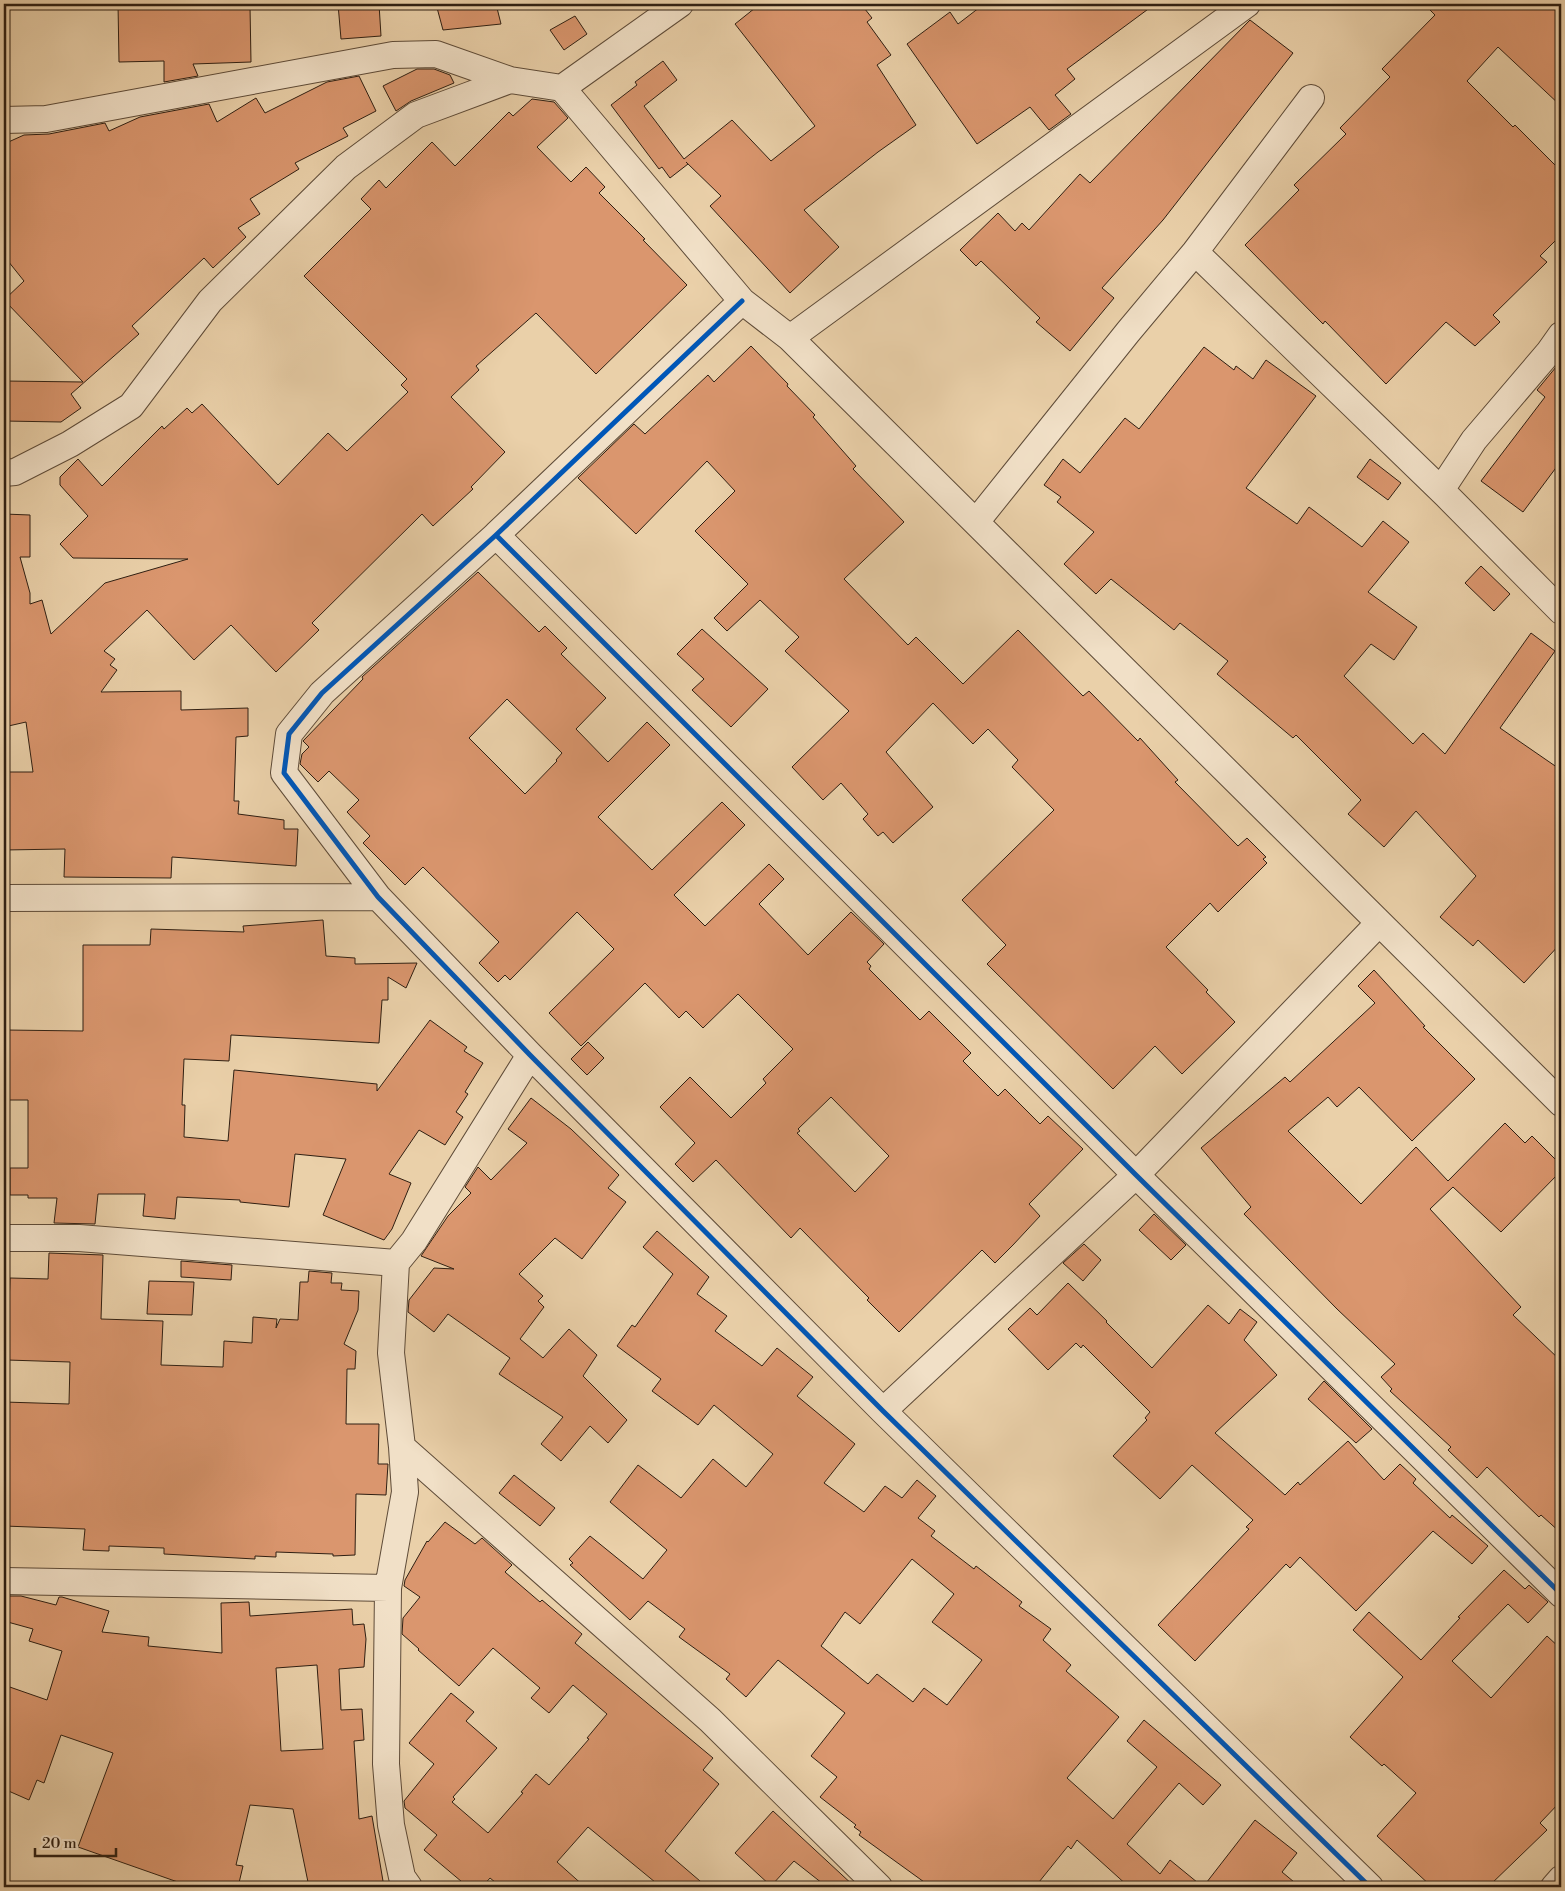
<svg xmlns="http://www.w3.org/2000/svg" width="1565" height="1891" font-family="'Libre Bodoni',serif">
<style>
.building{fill:#da966e;stroke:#2f1f12;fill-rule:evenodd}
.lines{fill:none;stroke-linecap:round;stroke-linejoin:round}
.minor-casing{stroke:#5e4b38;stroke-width:28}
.minor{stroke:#f1e0c7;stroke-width:26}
.cycleway-casing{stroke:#f1e0c7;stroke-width:8}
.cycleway{stroke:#0057b8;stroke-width:5}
</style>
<rect width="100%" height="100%" fill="#ead0a9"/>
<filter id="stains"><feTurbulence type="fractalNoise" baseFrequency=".004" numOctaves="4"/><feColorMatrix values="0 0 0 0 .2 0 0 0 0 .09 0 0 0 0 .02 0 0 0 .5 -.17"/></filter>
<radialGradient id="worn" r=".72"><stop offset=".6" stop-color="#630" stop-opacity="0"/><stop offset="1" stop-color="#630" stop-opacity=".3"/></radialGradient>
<!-- building -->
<path class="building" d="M 118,4 L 174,4 L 174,9 L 250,7 L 251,62 L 193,64 L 198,76 L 164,82 L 164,61 L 119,62 Z
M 338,4 L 379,4 L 381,36 L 341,39 Z
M 436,4 L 496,4 L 501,24 L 443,30 Z
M 760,4 L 861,4 L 872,18 L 867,22 L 891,55 L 877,65 L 916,125 L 878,152 L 804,210 L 839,247 L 790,293 L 710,206 L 721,196 L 686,162 L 688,164 L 670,178 L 662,167 L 659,169 L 611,105 L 637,85 L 635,82 L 663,61 L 677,80 L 644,106 L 684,159 L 732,120 L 771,161 L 815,126 L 735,24 Z
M 984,4 L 1155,4 L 1067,69 L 1075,79 L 1055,95 L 1071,114 L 1049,130 L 1030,107 L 977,144 L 907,44 L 950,12 L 958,24 Z
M 1424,4 L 1561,4 L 1561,106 L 1498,47 L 1467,81 L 1513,127 L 1515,125 L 1561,171 L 1561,235 L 1540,256 L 1547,262 L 1493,315 L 1500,322 L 1475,346 L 1446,322 L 1386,384 L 1325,321 L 1323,324 L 1245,245 L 1299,190 L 1294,185 L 1346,134 L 1340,128 L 1390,77 L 1382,69 L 1435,15 Z
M 575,16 L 587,34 L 564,50 L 550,30 Z
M 1250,20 L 1293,53 L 1163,220 L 1102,288 L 1114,298 L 1070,351 L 1036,322 L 1040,318 L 981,261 L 976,266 L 960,250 L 998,213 L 1015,231 L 1022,223 L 1029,230 L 1080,174 L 1090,183 Z
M 417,69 L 434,69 L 450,75 L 454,83 L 411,101 L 396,111 L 383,86 Z
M 359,76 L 376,111 L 343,128 L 348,136 L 295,163 L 299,169 L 250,199 L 260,214 L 238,228 L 246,237 L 213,268 L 204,258 L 132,326 L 139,334 L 71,394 L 81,408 L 61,422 L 4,421 L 5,381 L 83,382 L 4,300 L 24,281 L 4,256 L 4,144 L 24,135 L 49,134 L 105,123 L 109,131 L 140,117 L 209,104 L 217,122 L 256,98 L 265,113 L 327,82 Z
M 532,99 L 554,102 L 568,118 L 537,147 L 571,182 L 586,167 L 605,187 L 599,193 L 645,239 L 643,240 L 687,285 L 596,374 L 536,313 L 476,366 L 479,370 L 451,397 L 505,452 L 471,487 L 473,489 L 433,526 L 422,514 L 312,623 L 319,630 L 276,672 L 231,625 L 194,660 L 147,610 L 104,651 L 115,659 L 110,665 L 117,670 L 101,692 L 181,691 L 181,710 L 248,708 L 248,736 L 236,737 L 234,801 L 239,801 L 238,814 L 284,820 L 284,829 L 298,829 L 296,866 L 172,857 L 171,878 L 64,877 L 65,849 L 4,850 L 4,772 L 33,772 L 26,722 L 4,727 L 4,514 L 30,515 L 30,557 L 20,557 L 30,593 L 30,604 L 42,600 L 51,634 L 105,583 L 188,559 L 73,558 L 60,544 L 88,516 L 60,485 L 60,477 L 78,459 L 102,486 L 162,426 L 164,429 L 187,408 L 192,413 L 202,404 L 278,485 L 328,433 L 347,451 L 408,392 L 401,385 L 407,379 L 304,276 L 371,209 L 361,199 L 379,180 L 386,188 L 432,142 L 455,166 L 509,112 L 513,116 Z
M 751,346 L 788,384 L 787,386 L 815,415 L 813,417 L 856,466 L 853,469 L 904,522 L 844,579 L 908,645 L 916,637 L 963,684 L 1018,630 L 1083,696 L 1089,691 L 1138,741 L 1140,738 L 1178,780 L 1175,782 L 1238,846 L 1247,838 L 1266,857 L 1263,859 L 1267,863 L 1218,912 L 1210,903 L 1166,947 L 1208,990 L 1206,992 L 1235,1022 L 1182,1074 L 1155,1046 L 1113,1089 L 987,964 L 1006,945 L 962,900 L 1054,810 L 1012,767 L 1018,760 L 988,729 L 973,744 L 933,703 L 886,752 L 933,807 L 893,843 L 883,832 L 878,836 L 863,819 L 868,814 L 841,783 L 823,800 L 792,767 L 849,711 L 785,651 L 799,637 L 760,600 L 727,631 L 714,618 L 748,584 L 695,531 L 735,491 L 707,461 L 636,534 L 578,478 L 634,424 L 645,434 L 708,375 L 714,382 Z
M 1204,347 L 1234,370 L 1236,366 L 1253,379 L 1266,360 L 1316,396 L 1246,488 L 1297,524 L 1309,507 L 1362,547 L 1383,521 L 1409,542 L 1368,592 L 1417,627 L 1394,660 L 1371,644 L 1344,676 L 1413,744 L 1423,733 L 1445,754 L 1531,633 L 1555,651 L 1500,728 L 1561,770 L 1561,943 L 1524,983 L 1478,940 L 1473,946 L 1440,917 L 1476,876 L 1416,811 L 1384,847 L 1348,814 L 1361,800 L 1296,735 L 1293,738 L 1217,674 L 1228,661 L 1180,623 L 1174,630 L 1111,579 L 1096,594 L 1064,564 L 1094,532 L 1057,502 L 1061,497 L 1044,485 L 1063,459 L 1080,473 L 1125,418 L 1139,429 Z
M 1561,361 L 1561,461 L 1523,512 L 1481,481 L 1545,397 L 1537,390 Z
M 1370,459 L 1401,483 L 1388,500 L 1357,477 Z
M 1481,566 L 1510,594 L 1494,611 L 1465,583 Z
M 478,572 L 539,632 L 545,626 L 567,648 L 561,654 L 606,698 L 576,729 L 608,762 L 647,722 L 670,745 L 598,817 L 652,870 L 722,802 L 745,825 L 674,895 L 705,926 L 769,864 L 784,879 L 759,904 L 808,955 L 851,912 L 884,944 L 867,962 L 871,966 L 869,969 L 920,1020 L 929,1011 L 971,1053 L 963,1061 L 998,1096 L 1005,1089 L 1040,1124 L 1048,1116 L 1083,1149 L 1029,1204 L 1040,1216 L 1013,1245 L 995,1263 L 982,1250 L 899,1332 L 867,1300 L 869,1298 L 800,1228 L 791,1238 L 716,1160 L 693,1182 L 675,1164 L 695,1143 L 660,1107 L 690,1077 L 731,1118 L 766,1083 L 763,1079 L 793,1049 L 738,994 L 703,1028 L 686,1011 L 679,1018 L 645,983 L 581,1046 L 549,1013 L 614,949 L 577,912 L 510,980 L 505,975 L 498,982 L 479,963 L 499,942 L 423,867 L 405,885 L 363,843 L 370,836 L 347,812 L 359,800 L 329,771 L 318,782 L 300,764 L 302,754 L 309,747 L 303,741 L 363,679 L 362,677 ZM 507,699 L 562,753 L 556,760 L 557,761 L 525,794 L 469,738 ZM 831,1097 L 889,1156 L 855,1192 L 797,1133 L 800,1131 L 798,1129 Z
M 702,629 L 768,689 L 731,727 L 692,690 L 704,679 L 677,654 Z
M 323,920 L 326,956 L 355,958 L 355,964 L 417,963 L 406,988 L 388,977 L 388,1000 L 382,1000 L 379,1043 L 231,1035 L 229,1061 L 184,1059 L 182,1105 L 185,1105 L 184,1137 L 228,1141 L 234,1070 L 377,1084 L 377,1091 L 430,1020 L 467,1047 L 464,1051 L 483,1063 L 465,1092 L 468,1094 L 456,1112 L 463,1117 L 445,1145 L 419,1130 L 389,1174 L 411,1183 L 392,1229 L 384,1240 L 323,1215 L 346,1159 L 295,1154 L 289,1207 L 240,1202 L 240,1200 L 177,1197 L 175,1219 L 143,1216 L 145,1194 L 98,1194 L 95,1224 L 54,1223 L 57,1198 L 28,1198 L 28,1195 L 10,1195 L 10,1168 L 28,1168 L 28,1100 L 4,1100 L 6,1030 L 83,1031 L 83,945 L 150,945 L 151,929 L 244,932 L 243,926 Z
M 1374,970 L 1425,1026 L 1423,1027 L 1475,1079 L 1412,1141 L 1359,1087 L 1337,1107 L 1328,1097 L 1288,1131 L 1361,1204 L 1416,1147 L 1448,1181 L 1505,1123 L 1525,1143 L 1532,1136 L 1561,1165 L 1561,1171 L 1501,1232 L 1453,1187 L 1430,1209 L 1521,1307 L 1513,1315 L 1561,1361 L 1561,1533 L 1541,1515 L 1539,1517 L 1487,1467 L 1477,1478 L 1448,1450 L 1451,1447 L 1390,1391 L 1392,1389 L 1381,1377 L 1395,1364 L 1337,1309 L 1244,1214 L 1251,1207 L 1201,1148 L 1285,1077 L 1290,1082 L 1375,1003 L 1358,986 Z
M 588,1042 L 604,1058 L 587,1075 L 571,1059 Z
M 531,1098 L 571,1129 L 619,1175 L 608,1188 L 626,1202 L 582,1259 L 555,1238 L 519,1274 L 543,1296 L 538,1301 L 544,1307 L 520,1339 L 543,1358 L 569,1329 L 597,1355 L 583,1376 L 627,1420 L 608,1443 L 590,1426 L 561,1461 L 541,1444 L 563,1417 L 499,1374 L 510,1358 L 448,1314 L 434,1332 L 408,1312 L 409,1300 L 434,1268 L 454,1269 L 421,1256 L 448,1216 L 471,1193 L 465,1187 L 478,1167 L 491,1180 L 527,1143 L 508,1129 Z
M 1154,1214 L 1186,1245 L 1171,1260 L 1139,1230 Z
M 657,1231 L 709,1277 L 697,1294 L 727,1316 L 715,1331 L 762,1366 L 777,1348 L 813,1377 L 797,1396 L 855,1444 L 824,1483 L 864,1512 L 885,1486 L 902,1498 L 917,1480 L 936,1496 L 918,1518 L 935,1531 L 931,1536 L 974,1569 L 976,1566 L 1022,1602 L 1019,1606 L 1051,1629 L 1043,1640 L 1071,1665 L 1066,1671 L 1119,1717 L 1067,1778 L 1113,1819 L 1157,1767 L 1127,1741 L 1144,1720 L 1221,1785 L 1203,1805 L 1179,1783 L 1127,1844 L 1160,1874 L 1170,1860 L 1203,1887 L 1255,1820 L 1297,1853 L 1282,1872 L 1300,1887 L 1129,1887 L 1077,1840 L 1071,1849 L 1068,1846 L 1035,1887 L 931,1887 L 859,1835 L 861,1832 L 854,1827 L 856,1825 L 820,1797 L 837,1777 L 811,1756 L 845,1713 L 778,1660 L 746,1697 L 726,1679 L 730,1674 L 679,1637 L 685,1629 L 648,1601 L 630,1620 L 570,1565 L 573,1563 L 569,1559 L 590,1536 L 643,1579 L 667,1550 L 610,1502 L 638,1465 L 681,1498 L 713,1459 L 746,1487 L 773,1454 L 714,1405 L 698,1425 L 652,1391 L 661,1379 L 617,1346 L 632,1325 L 635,1327 L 673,1274 L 643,1247 ZM 912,1559 L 954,1594 L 932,1622 L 982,1660 L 947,1705 L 924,1688 L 913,1702 L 877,1674 L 868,1684 L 821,1646 L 845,1612 L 860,1624 Z
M 1084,1244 L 1101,1260 L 1083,1281 L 1063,1263 Z
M 49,1253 L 103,1255 L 101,1319 L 163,1321 L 161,1365 L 223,1367 L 224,1341 L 252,1343 L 253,1317 L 277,1319 L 276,1328 L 280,1319 L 298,1320 L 300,1282 L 308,1282 L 309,1271 L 332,1273 L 331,1283 L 342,1283 L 341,1290 L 359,1291 L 358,1310 L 344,1344 L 356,1351 L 355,1369 L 347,1369 L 346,1424 L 379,1424 L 378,1464 L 388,1464 L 386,1495 L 356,1494 L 355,1555 L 333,1556 L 333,1554 L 276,1552 L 276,1557 L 255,1556 L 255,1559 L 164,1554 L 164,1548 L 109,1546 L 109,1551 L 83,1550 L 85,1529 L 4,1526 L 4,1402 L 69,1404 L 70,1362 L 7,1360 L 10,1278 L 48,1279 Z
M 181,1261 L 232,1265 L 231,1280 L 181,1277 Z
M 149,1281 L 194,1282 L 192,1315 L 147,1314 Z
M 1068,1283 L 1107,1321 L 1106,1322 L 1152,1368 L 1208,1305 L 1229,1324 L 1240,1309 L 1257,1322 L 1244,1340 L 1277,1375 L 1215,1433 L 1285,1495 L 1298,1482 L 1300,1485 L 1348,1441 L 1384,1480 L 1400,1464 L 1416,1479 L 1413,1483 L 1450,1518 L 1452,1515 L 1488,1546 L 1472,1564 L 1433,1531 L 1356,1611 L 1300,1557 L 1290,1568 L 1286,1564 L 1195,1661 L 1158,1625 L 1249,1529 L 1246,1527 L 1253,1520 L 1192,1465 L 1160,1499 L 1113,1456 L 1147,1420 L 1145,1418 L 1150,1412 L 1083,1345 L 1081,1348 L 1076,1343 L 1048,1370 L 1008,1329 L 1030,1308 L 1037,1315 Z
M 1324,1381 L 1372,1429 L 1356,1443 L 1308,1399 Z
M 514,1475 L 555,1508 L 540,1526 L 499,1493 Z
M 445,1522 L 475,1544 L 482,1538 L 512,1565 L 505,1572 L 540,1602 L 542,1600 L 582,1634 L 575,1643 L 713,1758 L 703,1770 L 719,1784 L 665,1851 L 707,1887 L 661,1887 L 588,1827 L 557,1862 L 585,1887 L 501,1887 L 490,1878 L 482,1887 L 468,1887 L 424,1850 L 437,1835 L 405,1808 L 404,1801 L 434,1764 L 409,1743 L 451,1693 L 474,1712 L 466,1721 L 497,1748 L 453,1797 L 455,1799 L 452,1802 L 488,1833 L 523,1793 L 521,1792 L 536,1774 L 549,1785 L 589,1739 L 587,1738 L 607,1714 L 573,1685 L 549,1713 L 531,1698 L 540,1688 L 493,1648 L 459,1686 L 418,1650 L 419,1649 L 402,1634 L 403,1618 L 420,1597 L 404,1586 L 405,1580 L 427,1541 L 428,1542 Z
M 1504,1570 L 1525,1589 L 1529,1585 L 1548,1602 L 1528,1623 L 1508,1604 L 1452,1661 L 1491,1698 L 1547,1636 L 1561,1649 L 1561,1801 L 1540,1823 L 1547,1830 L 1488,1887 L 1432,1887 L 1377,1836 L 1416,1793 L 1384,1764 L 1382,1766 L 1350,1737 L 1403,1677 L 1353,1630 L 1369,1612 L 1421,1660 L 1460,1618 L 1458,1617 Z
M 4,1596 L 21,1596 L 56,1605 L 59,1597 L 62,1597 L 109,1611 L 102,1632 L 149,1637 L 148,1646 L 222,1653 L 221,1603 L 249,1602 L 250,1616 L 352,1609 L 353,1625 L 364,1624 L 366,1639 L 364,1667 L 339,1669 L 341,1710 L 362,1709 L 364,1740 L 354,1741 L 359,1819 L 372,1816 L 384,1887 L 309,1887 L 293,1809 L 250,1805 L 236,1865 L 243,1866 L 238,1887 L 192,1887 L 78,1847 L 113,1753 L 61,1735 L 44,1783 L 37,1780 L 29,1800 L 4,1789 L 4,1685 L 47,1700 L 62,1651 L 29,1641 L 33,1629 L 4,1621 ZM 317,1665 L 323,1749 L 281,1751 L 276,1668 Z
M 773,1811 L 855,1887 L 827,1887 L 794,1861 L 771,1886 L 735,1853 Z"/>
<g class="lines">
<defs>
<path id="minor" d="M 562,88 L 742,301 L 790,338 L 1561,1103
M 4,120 L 46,119 L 393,55 L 436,54 L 510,80 L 562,88 L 680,4
M 1195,252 L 1446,495 L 1561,611
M 742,301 L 496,535 L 322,693 L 289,734 L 284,773 L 378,897 L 530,1055 L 883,1411 L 1370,1887
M 790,338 L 1247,4
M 4,473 L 15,472 L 70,444 L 131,406 L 210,301 L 346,167 L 416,115 L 510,80
M 1441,490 L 1474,440 L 1549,352 L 1561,335
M 976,522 L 1128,332 L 1195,252 L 1311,98
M 496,535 L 1136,1175 L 1561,1594
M 4,898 L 378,897
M 4,1238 L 79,1238 L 396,1263
M 883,1411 L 1136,1175 L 1379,923
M 402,1447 L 710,1720 L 879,1887
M 4,1581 L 388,1588
M 409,1887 L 402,1877 L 391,1825 L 386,1764 L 388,1588 L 405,1492 L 402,1447 L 391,1353 L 396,1263 L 414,1241 L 530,1055
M 1554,1887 L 1561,1879"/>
</defs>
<!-- minor casing -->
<use href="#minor" class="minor-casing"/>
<!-- minor -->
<use href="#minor" class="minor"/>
<defs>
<path id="cycleway" d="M 742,301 L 496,535 L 322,693 L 289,734 L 284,773 L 378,897 L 530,1055 L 883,1411 L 1370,1887
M 496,535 L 1136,1175 L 1561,1594"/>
</defs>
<!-- cycleway casing -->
<use href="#cycleway" class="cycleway-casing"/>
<!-- cycleway -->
<use href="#cycleway" class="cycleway"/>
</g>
<!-- margin -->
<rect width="1565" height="1891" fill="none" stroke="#ead0a9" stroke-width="20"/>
<rect x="5" y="5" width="1555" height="1881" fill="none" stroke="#2f1f12" stroke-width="2.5"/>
<rect x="10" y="10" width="1545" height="1871" fill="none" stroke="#2f1f12"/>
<!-- scale -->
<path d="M35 1848v8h81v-8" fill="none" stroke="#2f1f12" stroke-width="2.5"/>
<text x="42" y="1848" font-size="15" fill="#2f1f12" stroke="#f1e0c7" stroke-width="4" paint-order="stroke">20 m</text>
<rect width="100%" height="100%" filter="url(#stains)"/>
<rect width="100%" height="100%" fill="url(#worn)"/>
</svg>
